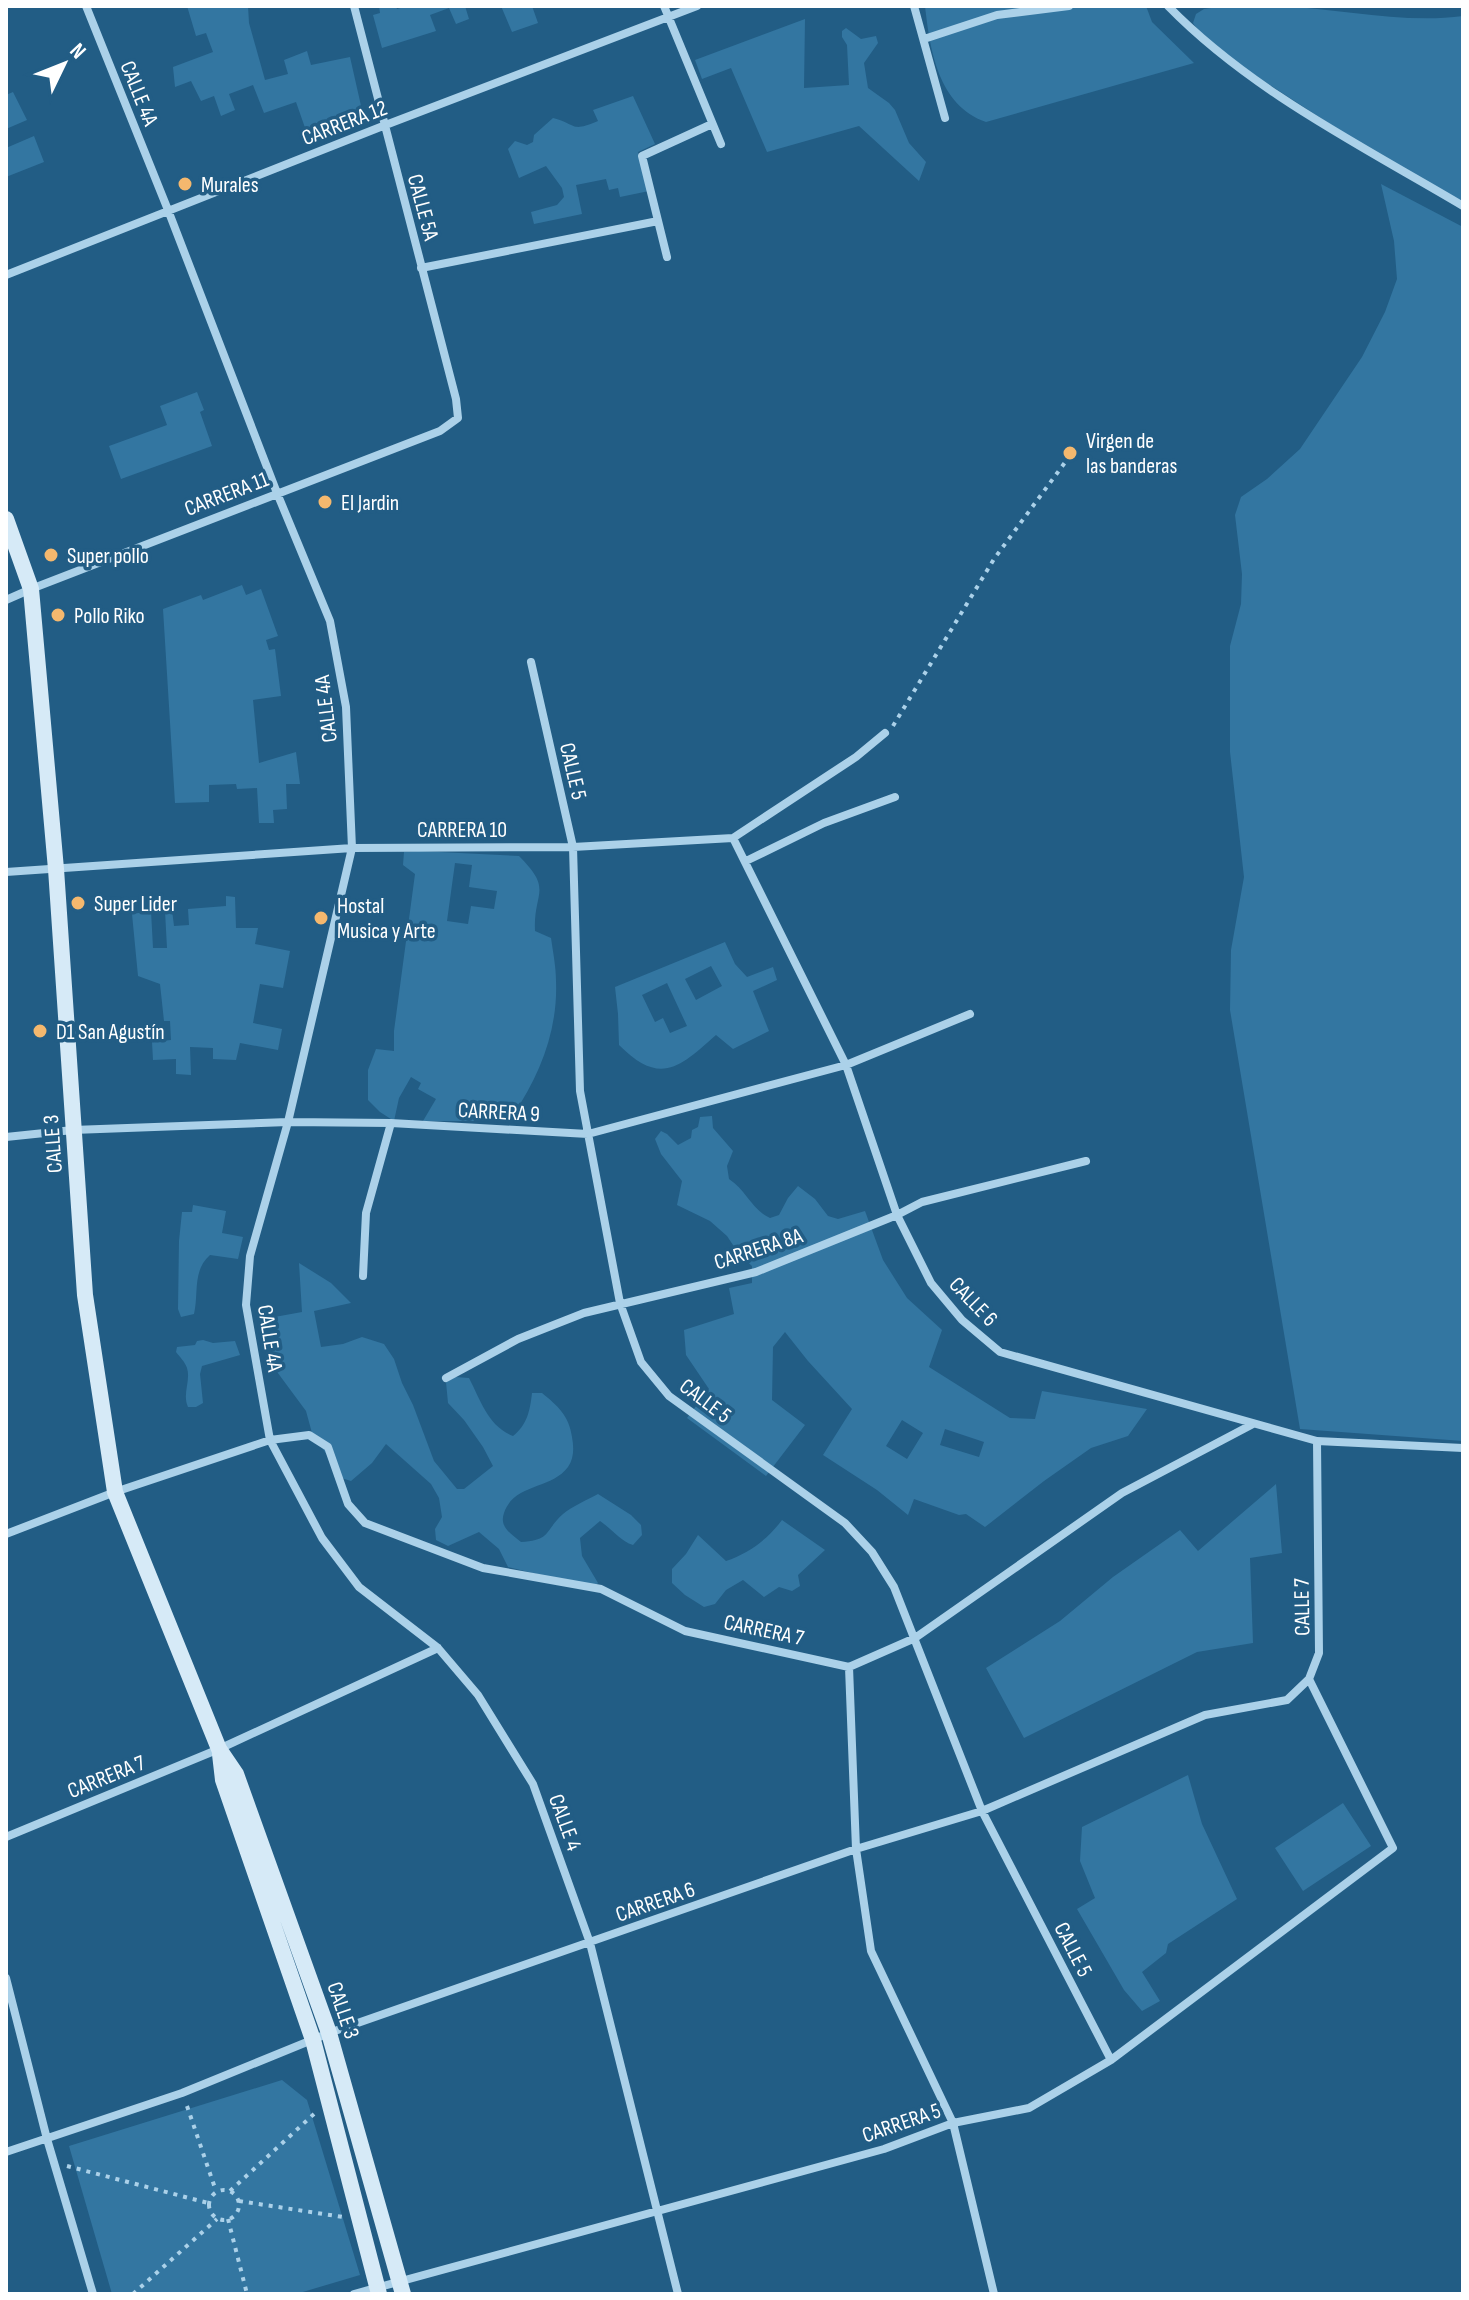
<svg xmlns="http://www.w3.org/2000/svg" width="1469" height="2300" font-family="'Sofia Sans Condensed',sans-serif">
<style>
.green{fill:#3376a1;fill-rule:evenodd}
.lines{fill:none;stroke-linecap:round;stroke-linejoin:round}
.path{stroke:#abd1e9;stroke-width:4;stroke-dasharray:4 6;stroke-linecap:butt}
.street{stroke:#abd1e9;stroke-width:8}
.secondary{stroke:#d6eaf7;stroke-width:16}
.poi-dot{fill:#f4b86e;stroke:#225d85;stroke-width:3}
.labels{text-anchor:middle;stroke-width:7;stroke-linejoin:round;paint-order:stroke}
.street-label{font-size:22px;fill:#fff;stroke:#225d85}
.poi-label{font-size:22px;fill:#fff;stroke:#225d85;text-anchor:start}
</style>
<rect width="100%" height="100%" fill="#225d85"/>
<!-- green -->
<path class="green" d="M 187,6 L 248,6 L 249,23 L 265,80 L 288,74 L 284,60 L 307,51 L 311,65 L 350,57 L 364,119 L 310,142 L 296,102 L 264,113 L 253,85 L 229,94 L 235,110 L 221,116 L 214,96 L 201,101 L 191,81 L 175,87 L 173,67 L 213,52 L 206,33 L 196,36 Z
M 379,6 L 396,6 L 397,9 L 407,6 L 465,6 L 469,19 L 456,24 L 449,8 L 430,15 L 436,31 L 382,48 L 373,15 L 380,13 Z
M 501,6 L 532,6 L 538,23 L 512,32 Z
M 925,6 L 1146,6 L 1152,22 L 1194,63 L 986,122 C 938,105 930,50 925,6 Z
M 1225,6 C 1244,6 1263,5 1282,6 C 1340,9 1405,24 1463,16 L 1463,202 L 1393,165 L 1224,55 L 1200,33 L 1193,23 L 1196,14 L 1204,9 Z
M 805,19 L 804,88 L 849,85 L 847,45 L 842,37 L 842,31 L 846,28 L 861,39 L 876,36 L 878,43 L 864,63 L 868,88 L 889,103 L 895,110 L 909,143 L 926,162 L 919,181 L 859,126 L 767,152 L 731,68 L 702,79 L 695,60 Z
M 13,92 L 27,120 L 6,129 L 6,95 Z
M 633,96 L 655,144 L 638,152 L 649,191 L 620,197 L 618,188 L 609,190 L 606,179 L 576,185 L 582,214 L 534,224 L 531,212 L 557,205 L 564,197 L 562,188 L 546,166 L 519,178 L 508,149 L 515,141 L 527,145 L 533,142 L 534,135 L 553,118 C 577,124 570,133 598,121 L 593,110 Z
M 34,136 L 44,162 L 6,177 L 6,148 Z
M 1381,184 L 1463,227 L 1463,1441 L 1300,1429 L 1230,1010 L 1231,950 L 1244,877 L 1230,752 L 1230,646 L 1241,604 L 1242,574 L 1235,515 L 1241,497 L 1267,479 L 1300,449 L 1362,357 L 1385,312 L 1397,279 L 1394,241 Z
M 197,392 L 204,410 L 200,412 L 212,446 L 121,479 L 109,446 L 167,425 L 160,406 Z
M 242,585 L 246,595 L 261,589 L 278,636 L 266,640 L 269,650 L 275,649 L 281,696 L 253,700 L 259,763 L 296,752 L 300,784 L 286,784 L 287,809 L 273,810 L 274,823 L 259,823 L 257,788 L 237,789 L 236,784 L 209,785 L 209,802 L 175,803 L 163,609 L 201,595 L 203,600 Z
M 419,851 L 519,856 C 554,891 533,891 535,931 L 551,938 C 553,952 556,967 556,981 C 558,1030 540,1075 513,1115 L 487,1121 L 423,1121 L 436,1099 L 418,1089 L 421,1083 L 411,1077 L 399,1098 L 394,1121 L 380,1112 L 368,1100 L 368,1070 L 376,1049 L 394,1051 L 394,1031 L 415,874 L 403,865 L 404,852 ZM 455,863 L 472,865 L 469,887 L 497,891 L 494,909 L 471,906 L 468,924 L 447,921 Z
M 226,896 L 235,897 L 236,928 L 258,928 L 255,944 L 290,951 L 283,988 L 260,984 L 253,1023 L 282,1029 L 278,1050 L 240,1043 L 236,1060 L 213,1059 L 213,1048 L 190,1047 L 191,1075 L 176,1074 L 176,1059 L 153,1060 L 152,1042 L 171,1040 L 170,1021 L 164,1021 L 160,984 L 138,976 L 132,914 L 151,911 L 153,948 L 167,948 L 165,911 L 172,910 L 174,926 L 189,925 L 188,909 L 226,906 Z
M 725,942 L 735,964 L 747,977 L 773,967 L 777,980 L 753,991 L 769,1031 L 733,1049 L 716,1035 C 679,1068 660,1086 619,1045 L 618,1014 L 615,987 ZM 711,966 L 722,986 L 696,1000 L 685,979 ZM 667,983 L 687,1026 L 670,1033 L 663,1018 L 655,1022 L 642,995 Z
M 712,1116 L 713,1128 L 733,1151 L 727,1166 L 729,1179 C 746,1190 752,1210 770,1218 L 779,1215 L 788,1198 L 798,1186 L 815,1199 L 828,1216 L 838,1219 L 865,1211 L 883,1260 L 907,1298 L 942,1330 L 929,1367 L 1010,1418 L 1035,1419 L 1042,1391 L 1147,1409 L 1128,1436 L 1091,1448 L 1044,1481 L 985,1527 L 966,1514 L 959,1515 L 914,1499 L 908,1515 L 877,1490 L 823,1455 L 852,1409 L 808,1361 L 785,1332 L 773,1347 L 772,1400 L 805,1425 L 766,1476 L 687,1418 L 709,1389 L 686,1355 L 684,1330 L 734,1314 L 729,1288 L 752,1283 L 752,1266 L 739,1254 L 727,1236 L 710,1221 L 677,1205 L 682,1181 L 661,1154 L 655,1139 L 661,1131 L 667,1134 L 678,1145 L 691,1138 L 692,1130 L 698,1127 L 700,1117 ZM 902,1420 L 923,1433 L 907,1459 L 886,1446 ZM 945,1429 L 984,1442 L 979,1457 L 940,1445 Z
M 193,1205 L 226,1211 L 222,1233 L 243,1237 L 238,1259 L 210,1255 C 192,1271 199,1293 194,1314 L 181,1317 L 178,1309 L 179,1241 L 182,1212 L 192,1212 Z
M 299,1263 L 331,1283 L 351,1303 L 314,1311 L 321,1347 L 343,1344 L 362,1337 L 384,1344 L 394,1359 L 402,1383 L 413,1405 L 434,1461 L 457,1489 L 464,1489 L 493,1466 L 483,1447 L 464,1420 L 448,1403 L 446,1382 L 455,1377 L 469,1378 C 481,1401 488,1426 513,1436 C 527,1425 530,1411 532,1393 L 542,1393 C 558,1406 569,1416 572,1437 C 574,1448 574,1458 568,1467 C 551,1490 514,1483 504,1513 C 499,1527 511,1534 521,1542 C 552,1540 544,1531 563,1514 C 573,1506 587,1500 598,1494 L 631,1515 L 641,1525 L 642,1535 L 633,1545 C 620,1541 612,1529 600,1521 L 580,1538 L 582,1556 L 598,1583 L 594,1588 L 508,1567 L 499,1549 L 479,1532 L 448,1546 L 436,1540 L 435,1529 L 442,1517 L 439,1498 L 431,1484 L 386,1444 L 372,1463 L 351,1481 L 335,1476 L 327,1455 L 312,1433 L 306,1411 L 269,1361 L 266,1331 L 269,1318 L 302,1312 Z
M 203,1340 L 213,1343 L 235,1341 L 240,1355 L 202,1366 L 200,1374 L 203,1403 L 196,1407 L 188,1407 C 182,1394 191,1381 187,1368 C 185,1362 180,1357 176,1352 L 177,1347 L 195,1345 L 197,1341 Z
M 1276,1484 L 1282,1553 L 1250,1558 L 1253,1643 L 1197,1652 L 1024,1738 L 986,1668 L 1060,1621 L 1113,1577 L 1180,1530 L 1198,1551 Z
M 782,1520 L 825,1550 L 798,1575 L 800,1586 L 792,1591 L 779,1587 L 764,1597 L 743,1580 L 726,1590 L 715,1604 L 704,1607 L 685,1595 L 672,1583 L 672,1569 L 686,1554 L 698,1535 L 726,1561 C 749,1553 768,1539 782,1520 Z
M 1188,1775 L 1202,1824 L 1237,1899 L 1168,1944 L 1166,1953 L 1142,1972 L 1160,2001 L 1142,2011 L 1124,1990 L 1077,1909 L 1095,1898 L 1080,1861 L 1082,1827 Z
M 1343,1803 L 1371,1846 L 1303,1891 L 1275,1848 Z
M 282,2080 L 307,2100 L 360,2275 L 296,2294 L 112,2294 L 69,2146 Z"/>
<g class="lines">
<!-- path -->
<path class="path" d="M 893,726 L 994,559 L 1069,457
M 187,2106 L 216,2191
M 67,2166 L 208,2203
M209 2205a15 15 0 1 1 30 0a15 15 0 1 1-30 0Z
M 230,2191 L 315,2113
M 239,2201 L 343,2217
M 228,2219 L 247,2294
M 133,2294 L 217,2219"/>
<!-- street -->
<path class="street" d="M 86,6 L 168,210 L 277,493 L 330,621 L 346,707 L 352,848 L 288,1122 L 250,1256 L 246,1305 L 270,1440 L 322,1538 L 359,1587 L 438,1648 L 478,1695 L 533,1784 L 590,1943 L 678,2294
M 664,6 L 721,144
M 914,6 L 945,118
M 1168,6 C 1251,91 1362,146 1463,206
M 924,39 L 997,15 L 1069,6
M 667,257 L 642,156 L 712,124
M 421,268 L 658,221
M 6,275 L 383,126 L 697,6
M 6,600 L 31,589 L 440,431 L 458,418 L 456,399 L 354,6
M 531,662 L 573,847 L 580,1091 L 620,1303 L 641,1362 L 669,1396 L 845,1523 L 872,1552 L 894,1587 L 982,1811 L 1111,2060
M 733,838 L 846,1065 L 897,1215 L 931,1283 L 962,1320 L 1000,1352 L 1317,1441 L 1463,1448
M 746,861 L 824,823 L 895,797
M 6,872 L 352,848 L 573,847 L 733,838 L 856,757 L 885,733
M 6,1137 L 73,1130 L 288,1122 L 391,1123 L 588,1134 L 846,1065 L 970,1014
M 363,1276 L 366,1213 L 391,1123
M 446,1378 L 518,1339 L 584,1313 L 756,1272 L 897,1215 L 922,1202 L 1086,1161
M 6,1534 L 115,1492 L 270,1440 L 309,1435 L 328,1447 L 348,1504 L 365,1523 L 483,1568 L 601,1589 L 685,1631 L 849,1667 L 915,1638 L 1122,1493 L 1253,1424
M 849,1667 L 856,1849 L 871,1951 L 953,2123 L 994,2294
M 6,1837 L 219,1749 L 438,1648
M 6,1978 L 47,2139 L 93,2294
M 6,2152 L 182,2093 L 329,2033 L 856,1849 L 982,1811 L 1205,1715 L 1287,1700 L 1309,1679 L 1319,1653 L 1317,1441
M 354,2294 L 884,2149 L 953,2123 L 1029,2108 L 1111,2060 L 1393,1848 L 1309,1679"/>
<!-- secondary -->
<path class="secondary" d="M 6,519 L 31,589 L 56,869 L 85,1295 L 115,1492 L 219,1749 L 236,1774 L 329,2033 L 403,2294
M 220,1754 L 223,1780 L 313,2040 L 379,2294"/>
</g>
<!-- markers -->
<g class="poi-dot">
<circle cx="185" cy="184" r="8"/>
<circle cx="1070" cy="453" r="8"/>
<circle cx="325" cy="502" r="8"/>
<circle cx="51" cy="555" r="8"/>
<circle cx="58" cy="615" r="8"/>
<circle cx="78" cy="903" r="8"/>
<circle cx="321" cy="918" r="8"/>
<circle cx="40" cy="1031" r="8"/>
</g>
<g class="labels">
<!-- street labels -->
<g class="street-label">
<text transform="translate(140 93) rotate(68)" y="8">CALLE 4A</text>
<text transform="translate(344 122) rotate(-21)" y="8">CARRERA 12</text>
<text transform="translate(424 207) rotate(75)" y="8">CALLE 5A</text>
<text transform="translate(226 493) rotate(-21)" y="8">CARRERA 11</text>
<text transform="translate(325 709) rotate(-97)" y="8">CALLE 4A</text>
<text transform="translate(574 771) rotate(77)" y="8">CALLE 5</text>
<text x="462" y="837">CARRERA 10</text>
<text transform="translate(499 1111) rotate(3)" y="8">CARRERA 9</text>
<text transform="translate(52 1144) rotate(-94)" y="8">CALLE 3</text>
<text transform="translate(758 1248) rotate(-18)" y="8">CARRERA 8A</text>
<text transform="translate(974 1301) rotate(46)" y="8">CALLE 6</text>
<text transform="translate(271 1338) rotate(81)" y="8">CALLE 4A</text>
<text transform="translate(706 1400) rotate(37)" y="8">CALLE 5</text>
<text transform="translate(1301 1607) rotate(-91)" y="8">CALLE 7</text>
<text transform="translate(764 1629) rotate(12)" y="8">CARRERA 7</text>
<text transform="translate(106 1776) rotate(-22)" y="8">CARRERA 7</text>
<text transform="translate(566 1822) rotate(70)" y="8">CALLE 4</text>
<text transform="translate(655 1901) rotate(-19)" y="8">CARRERA 6</text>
<text transform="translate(1074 1949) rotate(63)" y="8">CALLE 5</text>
<text transform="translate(344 2010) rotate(71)" y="8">CALLE 3</text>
<text transform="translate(901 2122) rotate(-19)" y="8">CARRERA 5</text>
</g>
<!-- poi labels -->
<g class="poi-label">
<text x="201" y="192">Murales</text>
<text x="1086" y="448">Virgen de<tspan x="1086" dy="25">las banderas</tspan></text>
<text x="341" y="510">El Jardin</text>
<text x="67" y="563">Super pollo</text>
<text x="74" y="623">Pollo Riko</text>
<text x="94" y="911">Super Lider</text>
<text x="337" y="913">Hostal<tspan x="337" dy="25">Musica y Arte</tspan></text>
<text x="56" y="1039">D1 San Agustín</text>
</g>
</g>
<!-- border -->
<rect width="1469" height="2300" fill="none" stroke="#ffffff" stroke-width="16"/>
<!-- north arrow -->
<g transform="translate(64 64) rotate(47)" stroke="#225d85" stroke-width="6" paint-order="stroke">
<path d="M0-6L14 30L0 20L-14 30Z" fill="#ffffff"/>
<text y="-12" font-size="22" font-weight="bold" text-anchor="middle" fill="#ffffff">N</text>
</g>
</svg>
